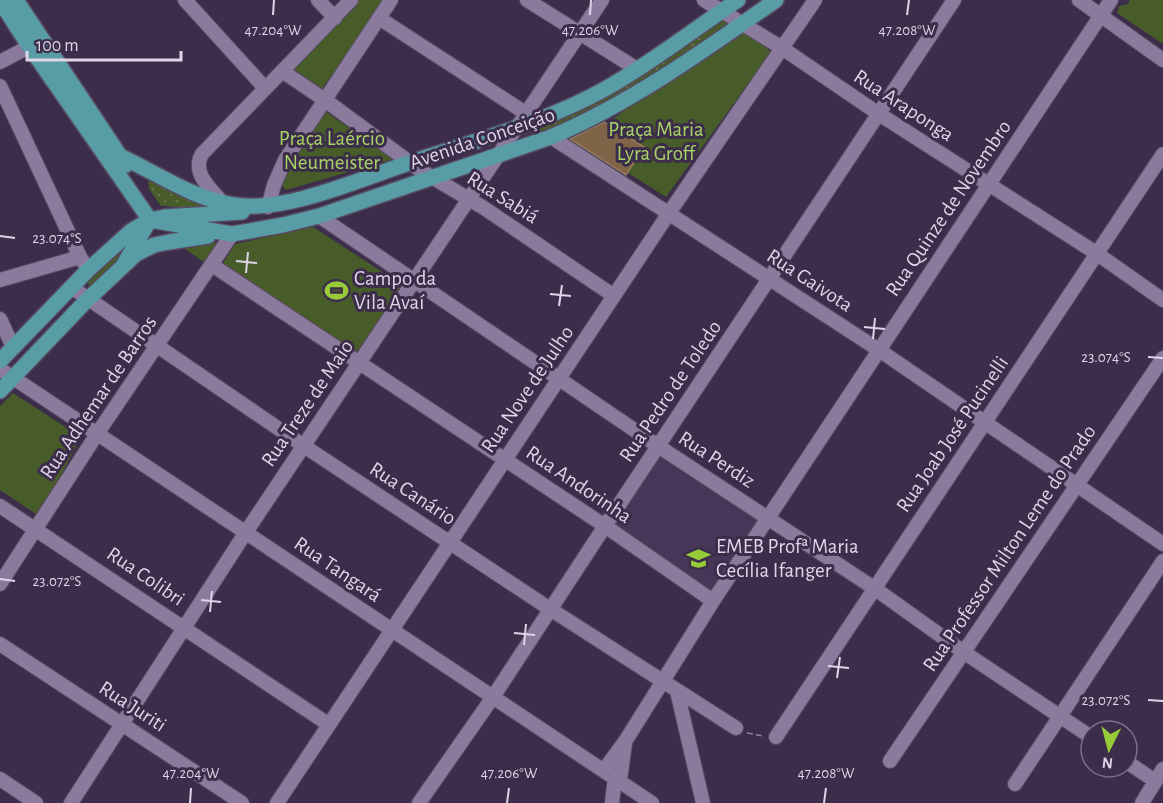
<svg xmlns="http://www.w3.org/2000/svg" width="1163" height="803" font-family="'Alegreya Sans',sans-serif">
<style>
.built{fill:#483659}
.grass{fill:url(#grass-dots)}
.park{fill:#485c2a}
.building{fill:#7f6448;stroke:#957a5e;stroke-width:1.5}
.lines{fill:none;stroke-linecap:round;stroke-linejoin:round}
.minor-casing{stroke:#574b63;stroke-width:16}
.major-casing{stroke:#574b63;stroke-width:18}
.path{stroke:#8c7f98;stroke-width:1.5;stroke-dasharray:6 3;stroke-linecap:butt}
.minor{stroke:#8a7a9b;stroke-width:14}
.major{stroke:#589da5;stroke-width:15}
.ticks{fill:none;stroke:#ded5e8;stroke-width:2}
.labels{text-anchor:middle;stroke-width:6;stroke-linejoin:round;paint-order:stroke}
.street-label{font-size:21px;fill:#ded5e8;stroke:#3c2d4a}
.park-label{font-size:21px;fill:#a8d366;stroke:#3c2d4a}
.poi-label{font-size:21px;fill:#ded5e8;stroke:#3c2d4a;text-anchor:start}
.ticks-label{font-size:15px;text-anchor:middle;fill:#ded5e8;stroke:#3c2d4a;stroke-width:6;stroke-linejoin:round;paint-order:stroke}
</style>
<defs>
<pattern id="grass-dots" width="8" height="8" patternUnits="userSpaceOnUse" patternTransform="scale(1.5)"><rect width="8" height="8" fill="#485c2a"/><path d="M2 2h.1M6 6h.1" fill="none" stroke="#627249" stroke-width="1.8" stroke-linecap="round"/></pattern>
</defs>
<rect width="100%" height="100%" fill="#3c2d4a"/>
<!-- built -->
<path class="built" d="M 661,456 L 763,518 L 710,592 L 612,524 Z"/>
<!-- grass -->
<path class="grass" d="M 718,18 L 730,25 L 613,104 L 527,140 L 537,125 Z
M 148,174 L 217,207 L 208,208 L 161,206 L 149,189 Z
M 123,245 L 126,250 L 90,288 L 87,280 Z"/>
<!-- park -->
<path class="park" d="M 357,0 L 386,0 L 321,90 L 293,69 Z
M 1130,0 L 1163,0 L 1163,44 L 1117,13 L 1119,6 L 1128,4 Z
M 746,31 L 771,52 L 666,197 L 581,143 L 625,110 Z
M 325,111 L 394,159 L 286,190 L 278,181 Z
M 313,227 L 404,286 L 356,353 L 223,263 L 235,244 Z
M 219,242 L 205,263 L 184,248 Z
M 13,393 L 81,437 L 56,485 L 36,514 L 0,490 L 0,406 Z"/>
<!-- building -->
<path class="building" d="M 604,122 L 644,147 L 626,175 L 570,139 Z"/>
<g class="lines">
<defs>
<path id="minor" d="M 185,0 L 265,88
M 318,0 L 335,18
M 527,0 L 637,69
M 704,0 L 782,48 L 879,114 L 1096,253 L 1163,300
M 1079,0 L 1163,60
M 379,18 L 527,114
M 0,62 L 38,42
M 282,71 L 325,100 L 420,170 L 484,208 L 614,296
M 0,86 L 80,257
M 551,137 L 879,350 L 1163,544
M 223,203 C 211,189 191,173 202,154 L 351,0
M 268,207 L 274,185 L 285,160 L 391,0
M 319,216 L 658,446 L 874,588 L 965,653 L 1091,737
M 212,265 L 605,526 L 713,601
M 0,280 L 80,257 L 84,263
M 71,287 L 304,446 L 550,609 L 736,728
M 0,319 L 13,347
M 0,369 L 652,803
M 0,506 L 328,724
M 0,584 L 97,434 L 232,234
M 0,644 L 242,803
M 677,691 L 703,803
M 776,737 L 1163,154
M 890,761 L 1163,358
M 1127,762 L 1155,781
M 604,770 L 626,740 L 713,601 L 1111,0
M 0,779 L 36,803
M 620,780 L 625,743
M 1015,784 L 1163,561
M 71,803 L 246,532 L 602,0
M 277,803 L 669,213 L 815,0
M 419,803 L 493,697 L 605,526 L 954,0
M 612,803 L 615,777
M 1142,803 L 1163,769"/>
<path id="major" d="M 16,0 L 126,165
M 0,1 L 29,46 L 150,220 L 232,234 L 283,225 L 319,216 L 551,137 C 631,103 705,50 776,0
M 122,157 C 158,174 194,199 234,205 C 285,213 360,179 409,163 C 475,141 544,123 605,89 C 652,63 694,29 738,0
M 124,264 L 148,223
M 0,361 L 88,270 L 131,231 L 150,220 L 164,217 L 242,212
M 0,391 L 87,300 L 136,254 L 154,245 L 169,242 L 208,236"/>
</defs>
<!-- minor casing -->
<use href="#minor" class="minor-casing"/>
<!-- major casing -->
<use href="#major" class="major-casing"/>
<!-- path -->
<path class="path" d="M 747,733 L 763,736"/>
<!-- minor -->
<use href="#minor" class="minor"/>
<!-- major -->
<use href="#major" class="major"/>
</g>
<!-- ticks -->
<path class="ticks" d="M 273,15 L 274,0M 590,15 L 591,0M 907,15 L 909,0M 0,236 L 15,238M 236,261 L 257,263M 246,273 L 248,252M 550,294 L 571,296M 559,306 L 562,285M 864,327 L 885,329M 873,339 L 875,318M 1148,357 L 1163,358M 0,579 L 15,581M 201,600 L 221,602M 210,612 L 212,591M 514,633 L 535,635M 524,645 L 526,624M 828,666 L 849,668M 837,678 L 840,657M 1148,700 L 1163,701M 190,803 L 191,788M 507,803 L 509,788M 824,803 L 826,788"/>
<!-- icons -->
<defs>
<symbol id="stadium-bare" viewBox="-9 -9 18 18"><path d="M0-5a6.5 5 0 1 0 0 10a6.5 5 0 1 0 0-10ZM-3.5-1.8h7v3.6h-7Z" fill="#97cc38" stroke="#3c2d4a" stroke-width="2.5" paint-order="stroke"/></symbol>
<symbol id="school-bare" viewBox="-9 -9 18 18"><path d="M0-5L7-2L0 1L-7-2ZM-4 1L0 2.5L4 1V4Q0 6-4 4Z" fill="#97cc38" stroke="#3c2d4a" stroke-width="2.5" paint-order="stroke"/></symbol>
</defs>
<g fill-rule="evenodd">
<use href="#stadium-bare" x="320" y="274" width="33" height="33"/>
<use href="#school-bare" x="682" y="542" width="33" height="33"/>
</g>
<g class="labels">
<!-- street labels -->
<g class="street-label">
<text transform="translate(904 105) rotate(33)" y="7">Rua Araponga</text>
<text transform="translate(482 138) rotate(-19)" y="7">Avenida Conceição</text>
<text transform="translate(503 197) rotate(32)" y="7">Rua Sabiá</text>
<text transform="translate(948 208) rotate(-56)" y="7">Rua Quinze de Novembro</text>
<text transform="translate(810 280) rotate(33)" y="7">Rua Gaivota</text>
<text transform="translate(527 389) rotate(-56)" y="7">Rua Nove de Julho</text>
<text transform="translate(670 391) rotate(-56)" y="7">Rua Pedro de Toledo</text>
<text transform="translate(98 397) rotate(-56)" y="7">Rua Adhemar de Barros</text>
<text transform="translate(307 403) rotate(-56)" y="7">Rua Treze de Maio</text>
<text transform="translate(952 434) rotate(-56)" y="7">Rua Joab José Pucinelli</text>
<text transform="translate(717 459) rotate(33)" y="7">Rua Perdiz</text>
<text transform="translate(579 484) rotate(34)" y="7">Rua Andorinha</text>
<text transform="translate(413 493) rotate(33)" y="7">Rua Canário</text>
<text transform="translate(1009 548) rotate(-56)" y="7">Rua Professor Milton Leme do Prado</text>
<text transform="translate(338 569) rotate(34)" y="7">Rua Tangará</text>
<text transform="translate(146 576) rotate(34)" y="7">Rua Colibri</text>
<text transform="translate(133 706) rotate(33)" y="7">Rua Juriti</text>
</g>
<!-- park labels -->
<g class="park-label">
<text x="656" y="136">Praça Maria<tspan x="656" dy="24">Lyra Groff</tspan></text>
<text x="332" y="145">Praça Laércio<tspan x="332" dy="24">Neumeister</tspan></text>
</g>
<!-- poi labels -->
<g class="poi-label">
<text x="354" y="285">Campo da<tspan x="354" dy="24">Vila Avaí</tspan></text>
<text x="716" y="553">EMEB Profª Maria<tspan x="716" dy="24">Cecília Ifanger</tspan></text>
</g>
</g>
<g class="ticks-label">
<text x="273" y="35">47.204°W</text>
<text x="590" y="35">47.206°W</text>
<text x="907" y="35">47.208°W</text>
<text x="57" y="243">23.074°S</text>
<text x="1106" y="362">23.074°S</text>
<text x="57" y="586">23.072°S</text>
<text x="1106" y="705">23.072°S</text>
<text x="191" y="778">47.204°W</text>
<text x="509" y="778">47.206°W</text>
<text x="826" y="778">47.208°W</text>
</g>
<!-- north arrow -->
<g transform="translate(1109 749) rotate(186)"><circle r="28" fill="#3c2d4a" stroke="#7d7089" stroke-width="1.5"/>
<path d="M0-4.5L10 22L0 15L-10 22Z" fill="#97cc38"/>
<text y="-9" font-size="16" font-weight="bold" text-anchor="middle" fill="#ded5e8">N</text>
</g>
<!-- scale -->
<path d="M27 51v9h154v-9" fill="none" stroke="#ded5e8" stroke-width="3"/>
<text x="36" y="51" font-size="18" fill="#ded5e8" stroke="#3c2d4a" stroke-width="4.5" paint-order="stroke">100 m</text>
</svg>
